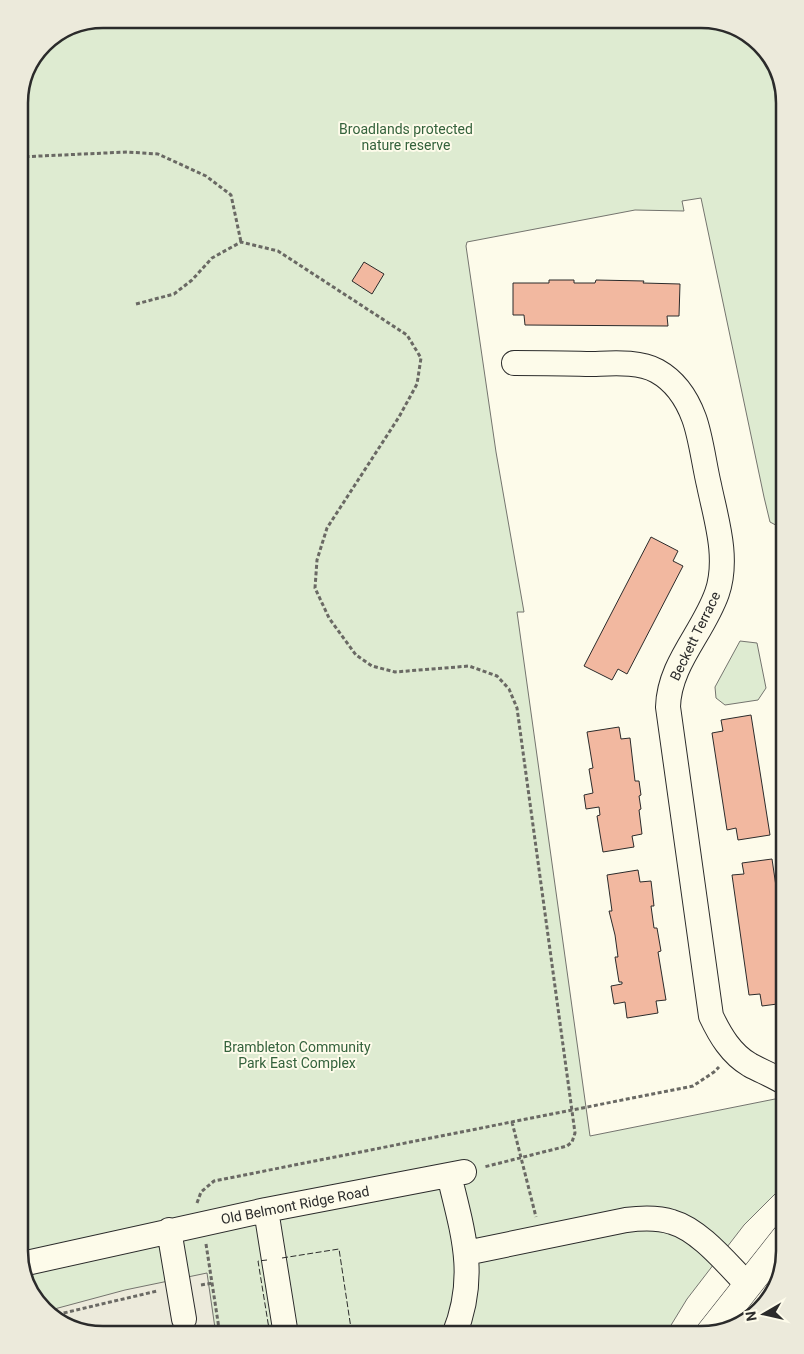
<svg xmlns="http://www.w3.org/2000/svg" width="804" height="1354" font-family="Roboto,sans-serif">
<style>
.green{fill:#deebd1;stroke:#74746e}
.parking{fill:#eceadb;stroke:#74746e}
.building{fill:#f2b8a0;stroke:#2b2b2b}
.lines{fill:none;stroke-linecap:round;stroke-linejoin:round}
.minor-casing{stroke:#2b2b2b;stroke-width:26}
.major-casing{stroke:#2b2b2b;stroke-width:29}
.path{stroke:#6a6964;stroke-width:3;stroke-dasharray:4 2.5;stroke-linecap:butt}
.minor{stroke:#fdfbea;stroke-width:24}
.major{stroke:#fdfbea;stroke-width:28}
.fence{stroke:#2b2b2b;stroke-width:1;stroke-dasharray:6 2.5;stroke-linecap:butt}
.labels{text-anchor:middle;stroke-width:4;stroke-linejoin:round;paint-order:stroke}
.park-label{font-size:14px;fill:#34623c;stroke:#fdfbea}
.street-label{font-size:14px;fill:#2b2b2b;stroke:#fdfbea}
.rim{fill:none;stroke:#2b2b2b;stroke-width:2.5}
</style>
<rect width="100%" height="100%" fill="#fdfbea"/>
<!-- green -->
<path class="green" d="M 707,19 L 748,33 L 777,66 L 785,102 L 785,530 L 770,522 L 764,497 L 701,198 L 682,201 L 684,211 L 635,210 L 467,242 L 466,246 L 496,452 L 524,612 L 517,612 L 590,1136 L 785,1097 L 785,1184 L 744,1225 L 687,1299 L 665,1335 L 97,1335 L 56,1321 L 27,1288 L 19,1252 L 19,97 L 43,43 L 71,25 Z
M 740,641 L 757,643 L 766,688 L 758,700 L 725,705 L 716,698 L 715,687 Z"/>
<!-- parking -->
<path class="parking" d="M 207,1273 L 216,1335 L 97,1335 L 56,1321 L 47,1311 L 125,1290 Z"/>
<!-- building -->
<path class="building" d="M 364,262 L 384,274 L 372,294 L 352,281 Z
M 549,280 L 574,280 L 574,283 L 595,283 L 596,280 L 644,281 L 643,283 L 680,284 L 679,316 L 667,316 L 668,326 L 525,325 L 524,315 L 513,315 L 513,283 L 549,283 Z
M 651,537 L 678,551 L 673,561 L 683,566 L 627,674 L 618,669 L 612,680 L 584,666 Z
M 751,715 L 770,835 L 738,840 L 736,828 L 727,830 L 712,733 L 723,731 L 721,720 Z
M 619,727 L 621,739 L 630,738 L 635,781 L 639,781 L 641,795 L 639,796 L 641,809 L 639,810 L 642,834 L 632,836 L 634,847 L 603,852 L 597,816 L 600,815 L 599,807 L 586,809 L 584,795 L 593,793 L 589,769 L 593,768 L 587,732 Z
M 772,859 L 785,948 L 785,1003 L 762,1006 L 760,994 L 749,995 L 732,875 L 744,874 L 742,863 Z
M 638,870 L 640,882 L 651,881 L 654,906 L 651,906 L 654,928 L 657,928 L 661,951 L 658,952 L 666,1000 L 656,1001 L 658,1013 L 627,1018 L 625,1002 L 614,1004 L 611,986 L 622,984 L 622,982 L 619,982 L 615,957 L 618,957 L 615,935 L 609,911 L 612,911 L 607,875 Z"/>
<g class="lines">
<defs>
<path id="minor" d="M 514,363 C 538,363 562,363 586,364 C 608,364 637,360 657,371 C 675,381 687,399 694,418 C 701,437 704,464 709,485 C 716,519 729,558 717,593 C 703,633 669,664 668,707 L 711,1016 C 720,1035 731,1054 750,1065 C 761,1071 774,1076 785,1083
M 449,1175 C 463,1233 478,1277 454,1335
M 266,1210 L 286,1335
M 169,1230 L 184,1319
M 466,1253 L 626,1220 C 641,1218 657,1217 672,1222 C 700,1230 727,1264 747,1284
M 22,1264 L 266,1210 L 464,1172"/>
<path id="major" d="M 710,1333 L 785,1238"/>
</defs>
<!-- minor casing -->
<use href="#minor" class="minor-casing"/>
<!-- major casing -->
<use href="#major" class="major-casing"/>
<!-- path -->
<path class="path" d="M 19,157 L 127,152 L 158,154 L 206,176 L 231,195 L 241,242
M 136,304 L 174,294 L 192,280 L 212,258 L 241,242 L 278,251 L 407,335 L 421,358 L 417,384 L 399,417 L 327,528 L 317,560 L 315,588 L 329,618 L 356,655 L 372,666 L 395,672 L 469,666 L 497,676 L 509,689 L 517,708 L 575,1133 L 572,1142 L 567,1146 L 484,1167
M 512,1122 L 536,1217
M 197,1203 L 201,1192 L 214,1181 L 693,1086 L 714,1072 L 719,1067
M 206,1244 L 220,1335
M 201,1285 L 213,1283
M 51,1316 L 157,1291"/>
<!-- minor -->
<use href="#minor" class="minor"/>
<!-- major -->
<use href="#major" class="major"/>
<!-- fence -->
<path class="fence" d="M 282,1258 L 339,1249 L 352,1335
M 267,1260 L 258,1261 L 270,1335"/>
</g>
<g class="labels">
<!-- park labels -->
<g class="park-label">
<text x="406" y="134">Broadlands protected<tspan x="406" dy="16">nature reserve</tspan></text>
<text x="297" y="1052">Brambleton Community<tspan x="297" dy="16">Park East Complex</tspan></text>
</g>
<!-- street labels -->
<g class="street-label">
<text transform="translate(695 636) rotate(-64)" y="5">Beckett Terrace</text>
<text transform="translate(295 1205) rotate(-11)" y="5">Old Belmont Ridge Road</text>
</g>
</g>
<!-- crop -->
<path d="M0 0H804V1354H0ZM103 28H701A75 75 0 0 1 776 103V1251A75 75 0 0 1 701 1326H103A75 75 0 0 1 28 1251V103A75 75 0 0 1 103 28Z" fill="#eceadb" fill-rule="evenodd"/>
<path class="rim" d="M103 28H701A75 75 0 0 1 776 103V1251A75 75 0 0 1 701 1326H103A75 75 0 0 1 28 1251V103A75 75 0 0 1 103 28Z"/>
<!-- north arrow -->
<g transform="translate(764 1314) rotate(261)" stroke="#fdfbea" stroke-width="4" paint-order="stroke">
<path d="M0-4L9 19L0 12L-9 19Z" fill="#2b2b2b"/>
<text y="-8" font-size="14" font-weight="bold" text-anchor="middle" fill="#2b2b2b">N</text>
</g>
</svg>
